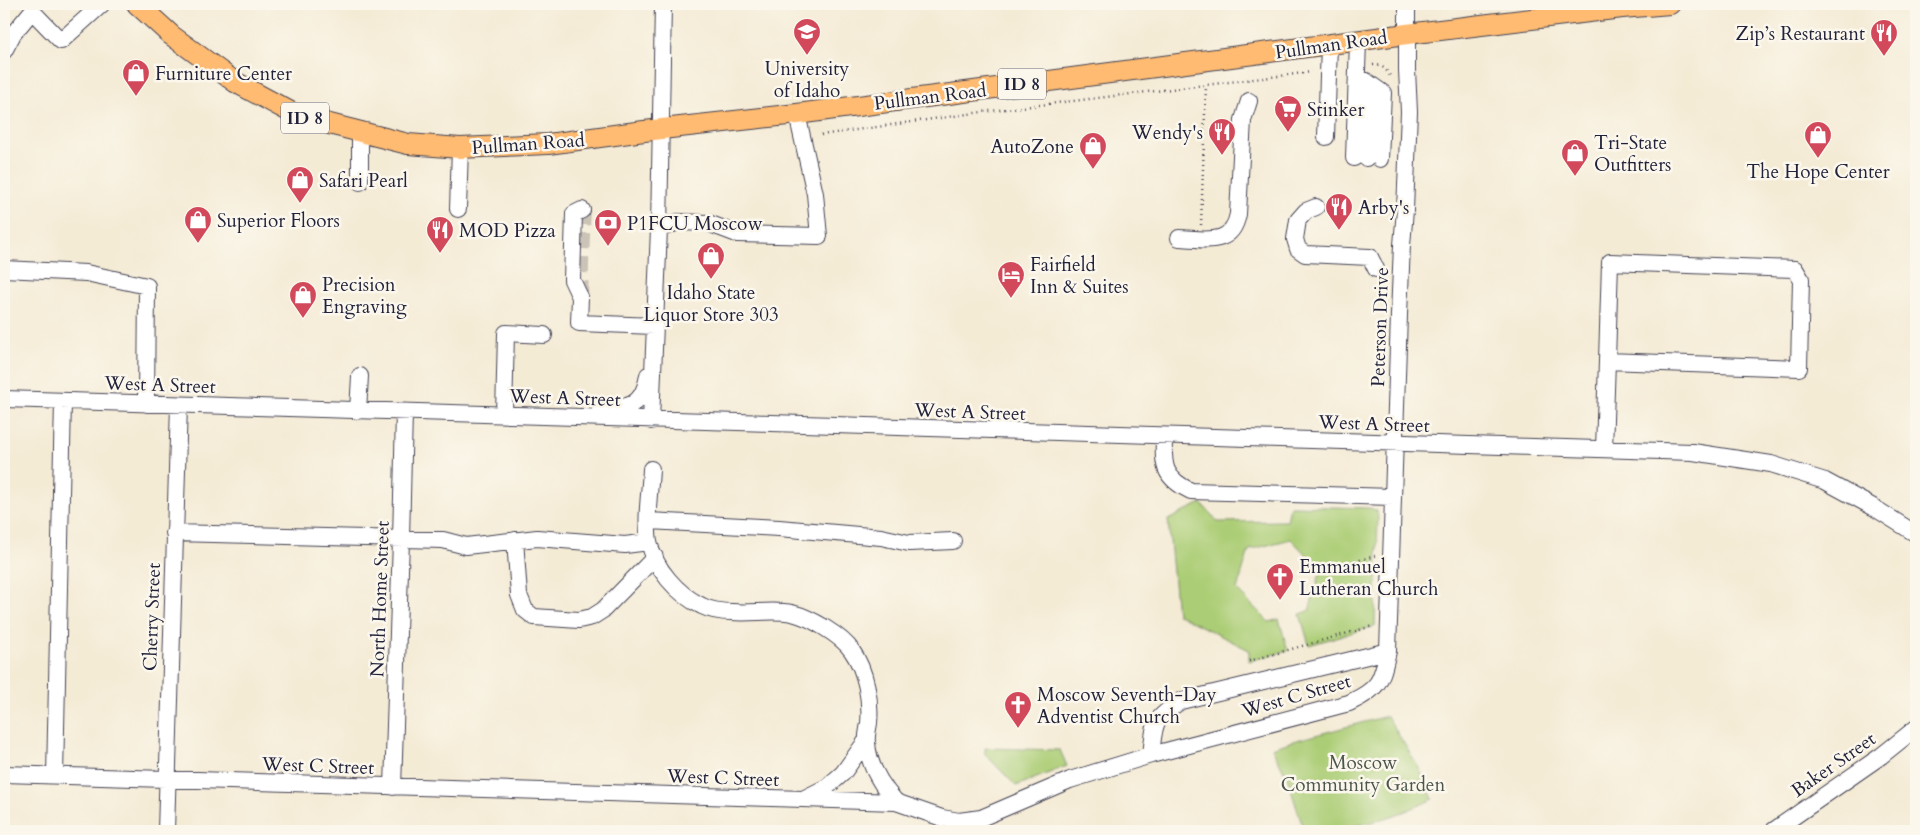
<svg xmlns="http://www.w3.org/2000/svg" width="1920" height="835" font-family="Cardo,serif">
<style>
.green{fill:#abcd75;stroke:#667858}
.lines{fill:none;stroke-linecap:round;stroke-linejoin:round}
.minor-tunnel{stroke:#cac3b6;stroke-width:16;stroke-dasharray:16 8;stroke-linecap:butt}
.minor-casing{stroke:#424052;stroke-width:18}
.major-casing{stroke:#424052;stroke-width:22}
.path{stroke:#424052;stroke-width:2.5;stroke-dasharray:1 4;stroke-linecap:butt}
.minor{stroke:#fff;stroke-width:16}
.major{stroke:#ffbb71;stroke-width:20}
.labels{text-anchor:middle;stroke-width:5;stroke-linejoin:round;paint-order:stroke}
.shield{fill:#fbf7ec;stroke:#636270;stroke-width:1}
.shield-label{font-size:18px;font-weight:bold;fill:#22223b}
.poi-label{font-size:19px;fill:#22223b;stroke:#fbf7ec;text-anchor:start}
.street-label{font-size:19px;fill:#22223b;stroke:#fbf7ec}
.park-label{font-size:19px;fill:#4b554c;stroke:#fbf7ec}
</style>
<rect width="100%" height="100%" fill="#fbf7ec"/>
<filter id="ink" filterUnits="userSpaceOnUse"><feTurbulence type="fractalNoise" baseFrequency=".02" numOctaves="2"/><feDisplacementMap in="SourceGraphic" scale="10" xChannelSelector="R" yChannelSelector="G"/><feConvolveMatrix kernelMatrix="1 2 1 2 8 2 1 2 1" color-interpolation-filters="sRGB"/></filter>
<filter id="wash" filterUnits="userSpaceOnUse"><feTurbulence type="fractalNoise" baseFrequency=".0096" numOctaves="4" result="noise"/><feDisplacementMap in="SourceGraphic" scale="20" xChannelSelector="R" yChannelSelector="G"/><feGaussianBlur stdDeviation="1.12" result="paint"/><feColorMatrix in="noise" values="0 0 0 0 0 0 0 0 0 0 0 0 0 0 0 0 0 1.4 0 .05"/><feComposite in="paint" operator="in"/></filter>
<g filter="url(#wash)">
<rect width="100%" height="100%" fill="#f4ebd5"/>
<!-- green -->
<path class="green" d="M 1201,503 L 1218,522 L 1287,521 L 1290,506 L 1370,508 L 1377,511 L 1378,518 L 1375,626 L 1309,645 L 1300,614 L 1309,611 L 1321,570 L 1291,539 L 1249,550 L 1237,590 L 1269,622 L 1279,619 L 1288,651 L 1249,661 L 1249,650 L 1177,614 L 1168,520 Z
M 1387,716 L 1419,768 L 1433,799 C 1392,819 1349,831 1304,831 L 1287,777 L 1272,748 L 1293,741 Z
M 985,748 L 1060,750 L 1067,766 L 1016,786 L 985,754 Z"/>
</g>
<g filter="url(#ink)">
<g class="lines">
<!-- minor-tunnel -->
<path class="minor-tunnel" d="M 580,297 L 583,203"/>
<defs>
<path id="minor" d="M 4,51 L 13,34 L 32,11 L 61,41 L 102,4
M 1366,81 L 1383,93 L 1380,159
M 360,132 L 360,182
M 1326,137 L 1329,45
M 1354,158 L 1358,41
M 1366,158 L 1369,93 L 1366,81
M 1316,207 L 1306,211 L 1298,220 L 1295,239 L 1298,249 L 1305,254 L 1370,257 L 1376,269
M 458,209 L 460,148
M 582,210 L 574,214 L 572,280 L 580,297 L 579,323 L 654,326
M 659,229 L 678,222 L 708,223 L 737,234 L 819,236 L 815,194 L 797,114
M 1179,238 C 1205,239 1232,247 1238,214 L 1242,138 L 1243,120 L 1249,101
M 1610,262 L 1795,269 L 1801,279 L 1799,368 L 1607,361 Z
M 4,269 L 86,273 L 147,286 L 146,404
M 4,399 L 1693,452 L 1771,464 L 1825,481 L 1873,507 L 1916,534
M 600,409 C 628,408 643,407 648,375
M 358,411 L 360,376
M 504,415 L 506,333 L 544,335
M 651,421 L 659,229 L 663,4
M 1164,437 C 1163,465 1163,478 1191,491 L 1393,497
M 1604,449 L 1607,361
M 651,469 C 650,492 645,518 649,541 C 654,568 678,595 702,606 C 710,610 723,612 732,612 C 751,614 773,609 792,613 C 810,617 842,636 852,651 C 866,671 871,700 869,723 C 868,730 866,736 867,742 C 868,765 881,785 896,802
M 649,521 L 779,528 L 881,537 L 909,543 L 953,541
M 174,533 L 443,540 L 466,546 L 537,538 L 625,545 L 649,542
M 515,540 L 519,595 L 525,610 L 534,617 L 579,620 L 592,617 L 603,610 L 655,557
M 1151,755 C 1155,722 1152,720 1181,701 L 1388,651
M 4,774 L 896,802 L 942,818 L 959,821 L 981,818 L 1070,780 L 1151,755 L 1349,703 C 1379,689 1381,682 1388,651 L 1399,315 L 1402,245 L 1405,210 L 1409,112 L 1407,70 L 1407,4
M 55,776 L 63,401
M 393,787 L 401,540 L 404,412
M 805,798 L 827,787 L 843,773 L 866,741
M 166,831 L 179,405
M 1773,831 L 1881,756 L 1916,728"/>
<path id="major" d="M 137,4 L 171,35 L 235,82 L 298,116 L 408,144 L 460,148 L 548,144 L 644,131 L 797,114 L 1407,34 L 1622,8 L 1670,4"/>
</defs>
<!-- minor casing -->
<use href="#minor" class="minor-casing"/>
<!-- major casing -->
<use href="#major" class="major-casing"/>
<!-- path -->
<path class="path" d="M 1373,65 C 1382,64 1387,70 1391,78
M 821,135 L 982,112 L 1312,72
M 1201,225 L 1206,85
M 1321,570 L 1375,556
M 1249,661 L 1373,626"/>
<!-- minor -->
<use href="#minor" class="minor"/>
<!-- major -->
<use href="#major" class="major"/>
</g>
</g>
<!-- icons -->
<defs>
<symbol id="university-pin" viewBox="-11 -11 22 30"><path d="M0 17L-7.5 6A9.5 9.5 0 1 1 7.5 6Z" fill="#d1495b" stroke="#fbf7ec"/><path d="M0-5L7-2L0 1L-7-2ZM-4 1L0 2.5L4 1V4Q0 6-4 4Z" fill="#fff"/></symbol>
<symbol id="restaurant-pin" viewBox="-11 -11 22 30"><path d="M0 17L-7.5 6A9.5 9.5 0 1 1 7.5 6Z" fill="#d1495b" stroke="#fbf7ec"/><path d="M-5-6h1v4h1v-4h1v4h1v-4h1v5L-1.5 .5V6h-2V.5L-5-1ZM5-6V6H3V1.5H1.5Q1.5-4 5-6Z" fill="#fff"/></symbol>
<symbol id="shop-pin" viewBox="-11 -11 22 30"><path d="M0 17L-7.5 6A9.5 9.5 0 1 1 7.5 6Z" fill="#d1495b" stroke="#fbf7ec"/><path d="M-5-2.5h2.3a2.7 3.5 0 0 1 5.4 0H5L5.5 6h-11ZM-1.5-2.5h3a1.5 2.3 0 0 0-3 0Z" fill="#fff"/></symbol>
<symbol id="supermarket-pin" viewBox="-11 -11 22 30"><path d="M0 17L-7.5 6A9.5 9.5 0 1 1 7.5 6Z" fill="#d1495b" stroke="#fbf7ec"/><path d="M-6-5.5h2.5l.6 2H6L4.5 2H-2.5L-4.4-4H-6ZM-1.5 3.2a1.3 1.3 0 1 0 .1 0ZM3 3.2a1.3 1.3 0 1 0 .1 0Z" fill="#fff"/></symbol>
<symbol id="bank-pin" viewBox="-11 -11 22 30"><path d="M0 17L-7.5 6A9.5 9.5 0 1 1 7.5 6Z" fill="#d1495b" stroke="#fbf7ec"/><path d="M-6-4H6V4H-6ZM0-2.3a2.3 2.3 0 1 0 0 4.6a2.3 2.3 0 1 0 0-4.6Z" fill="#fff"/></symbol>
<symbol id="hotel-pin" viewBox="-11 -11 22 30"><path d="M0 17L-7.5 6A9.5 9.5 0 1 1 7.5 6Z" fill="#d1495b" stroke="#fbf7ec"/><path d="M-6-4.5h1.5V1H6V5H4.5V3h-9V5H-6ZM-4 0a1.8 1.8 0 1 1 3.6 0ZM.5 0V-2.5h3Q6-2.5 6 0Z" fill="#fff"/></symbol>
<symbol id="church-pin" viewBox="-11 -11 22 30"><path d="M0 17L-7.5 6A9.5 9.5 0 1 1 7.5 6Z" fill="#d1495b" stroke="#fbf7ec"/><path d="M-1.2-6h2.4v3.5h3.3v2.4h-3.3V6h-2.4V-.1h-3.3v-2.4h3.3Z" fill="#fff"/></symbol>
</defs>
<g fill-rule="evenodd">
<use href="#university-pin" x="791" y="16" width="32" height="43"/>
<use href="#restaurant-pin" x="1868" y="17" width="32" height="43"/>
<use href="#shop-pin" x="120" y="57" width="32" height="43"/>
<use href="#supermarket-pin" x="1272" y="93" width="32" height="43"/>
<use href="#restaurant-pin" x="1206" y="116" width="32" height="43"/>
<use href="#shop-pin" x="1802" y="119" width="32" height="43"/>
<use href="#shop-pin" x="1077" y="130" width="32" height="43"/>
<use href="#shop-pin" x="1559" y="137" width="32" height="43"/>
<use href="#shop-pin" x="284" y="164" width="32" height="43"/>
<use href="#restaurant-pin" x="1323" y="191" width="32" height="43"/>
<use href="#shop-pin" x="182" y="204" width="32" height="43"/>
<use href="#bank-pin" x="592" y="207" width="32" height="43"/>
<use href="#restaurant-pin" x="424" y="214" width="32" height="43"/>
<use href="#shop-pin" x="695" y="240" width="32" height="43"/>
<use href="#hotel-pin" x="995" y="259" width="32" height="43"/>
<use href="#shop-pin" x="287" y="279" width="32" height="43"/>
<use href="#church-pin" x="1264" y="561" width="32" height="43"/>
<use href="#church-pin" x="1002" y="689" width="32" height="43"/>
</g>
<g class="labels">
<!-- shield labels -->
<g class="shield">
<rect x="998" y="68.5" width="48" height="31" rx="4"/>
<rect x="281" y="102.5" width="48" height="31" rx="4"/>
</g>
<g class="shield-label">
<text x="1022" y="90">ID 8</text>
<text x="305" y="124">ID 8</text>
</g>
<!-- poi labels -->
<g class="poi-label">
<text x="1865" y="40" text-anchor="end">Zip’s Restaurant</text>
<text x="807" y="75" text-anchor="middle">University<tspan x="807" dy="22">of Idaho</tspan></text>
<text x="155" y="80">Furniture Center</text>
<text x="1307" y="116">Stinker</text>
<text x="1203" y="139" text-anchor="end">Wendy's</text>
<text x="1594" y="149">Tri-State<tspan x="1594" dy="22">Outfitters</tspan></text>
<text x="1074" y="153" text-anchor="end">AutoZone</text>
<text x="1818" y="178" text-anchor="middle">The Hope Center</text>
<text x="319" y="187">Safari Pearl</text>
<text x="1358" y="214">Arby's</text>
<text x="217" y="227">Superior Floors</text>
<text x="627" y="230">P1FCU Moscow</text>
<text x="459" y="237">MOD Pizza</text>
<text x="1030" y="271">Fairfield<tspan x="1030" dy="22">Inn &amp; Suites</tspan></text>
<text x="322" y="291">Precision<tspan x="322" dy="22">Engraving</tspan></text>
<text x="711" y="299" text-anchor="middle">Idaho State<tspan x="711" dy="22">Liquor Store 303</tspan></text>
<text x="1299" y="573">Emmanuel<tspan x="1299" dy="22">Lutheran Church</tspan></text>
<text x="1037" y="701">Moscow Seventh-Day<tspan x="1037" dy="22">Adventist Church</tspan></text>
</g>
<!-- street labels -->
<g class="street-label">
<text transform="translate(1331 44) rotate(-8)" y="7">Pullman Road</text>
<text transform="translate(930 96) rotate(-7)" y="7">Pullman Road</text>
<text transform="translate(528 143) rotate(-4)" y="7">Pullman Road</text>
<text transform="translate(1379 327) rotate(-88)" y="7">Peterson Drive</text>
<text transform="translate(160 384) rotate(2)" y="7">West A Street</text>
<text transform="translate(565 397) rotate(2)" y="7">West A Street</text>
<text transform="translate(970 411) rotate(2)" y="7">West A Street</text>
<text transform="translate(1374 423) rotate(2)" y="7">West A Street</text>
<text transform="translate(379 599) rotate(-88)" y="7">North Home Street</text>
<text transform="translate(151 617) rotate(-88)" y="7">Cherry Street</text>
<text transform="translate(1296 695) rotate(-16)" y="7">West C Street</text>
<text transform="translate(1833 764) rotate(-35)" y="7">Baker Street</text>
<text transform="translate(318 765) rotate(2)" y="7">West C Street</text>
<text transform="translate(723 777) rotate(2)" y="7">West C Street</text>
</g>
<!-- park labels -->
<g class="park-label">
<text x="1363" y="769">Moscow<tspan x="1363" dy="22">Community Garden</tspan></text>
</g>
</g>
<!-- margin -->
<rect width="1920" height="835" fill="none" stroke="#fbf7ec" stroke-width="20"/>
</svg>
